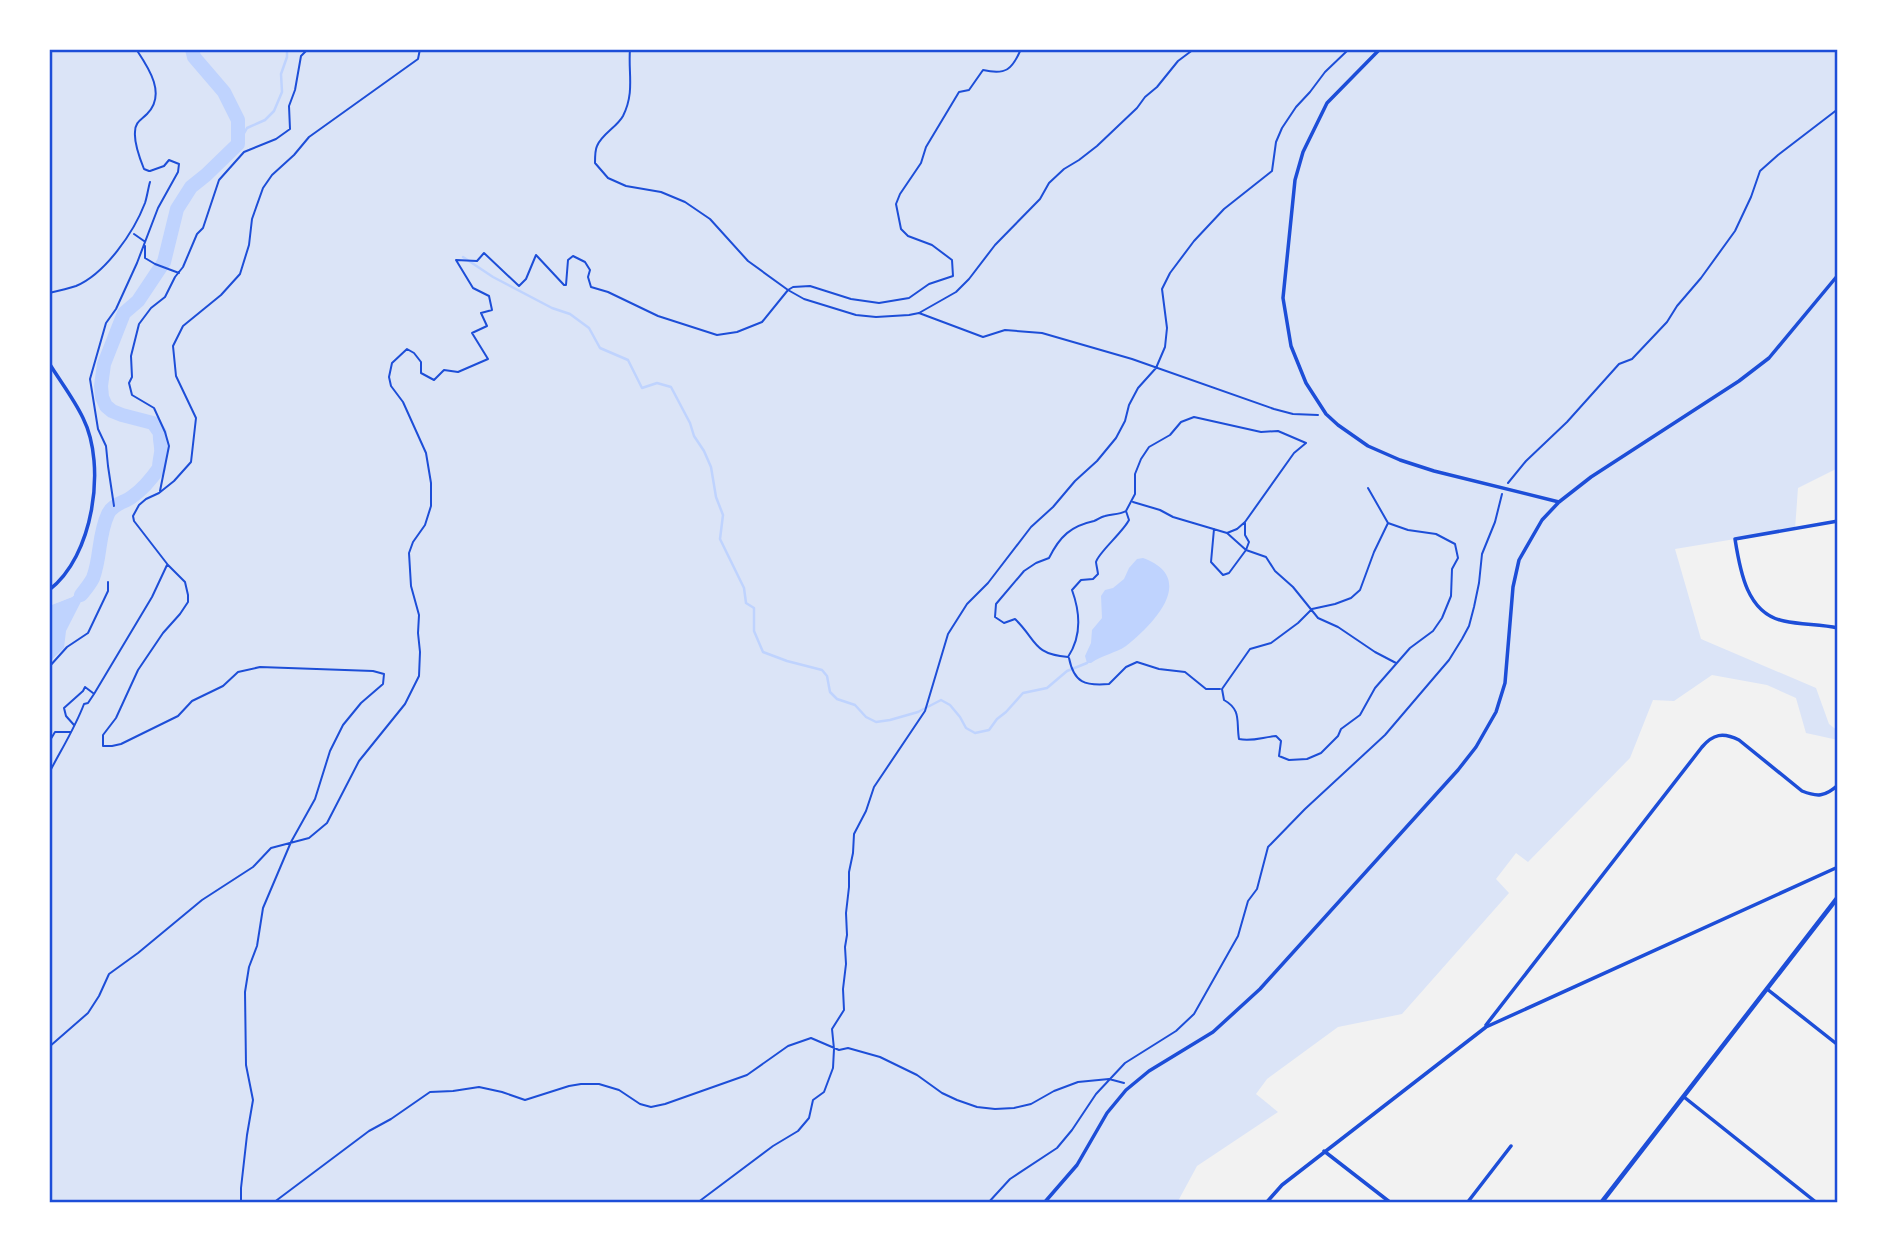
<svg xmlns="http://www.w3.org/2000/svg" width="1887" height="1252" font-family="Montserrat,sans-serif">
<style>
.green{fill:#dbe4f7}
.water{fill:#bfd3fe}
.lines{fill:none;stroke-linecap:round;stroke-linejoin:round}
.stream{stroke:#bfd3fe;stroke-width:2.5}
.river{stroke:#bfd3fe;stroke-width:14}
.path{stroke:#1d4ed8;stroke-width:2}
.service{stroke:#1d4ed8;stroke-width:2}
.minor{stroke:#1d4ed8;stroke-width:3.5}
.secondary{stroke:#1d4ed8;stroke-width:4.5}
.neatline{fill:none;stroke:#1d4ed8;stroke-width:2.5}
</style>
<rect width="100%" height="100%" fill="#f2f2f2"/>
<!-- green -->
<path class="green" d="M 49,49 L 1838,49 L 1838,468 L 1798,488 L 1795,529 L 1675,549 L 1701,639 L 1816,688 L 1829,724 L 1838,731 L 1838,740 L 1806,733 L 1796,698 L 1767,685 L 1712,675 L 1674,701 L 1653,700 L 1630,758 L 1528,862 L 1516,853 L 1496,879 L 1509,893 L 1402,1014 L 1338,1027 L 1267,1079 L 1256,1094 L 1278,1112 L 1197,1166 L 1177,1203 L 49,1203 L 49,646 L 90,582 L 72,597 L 49,606 Z"/>
<!-- water -->
<path class="water" d="M 1143,558 C 1198,578 1154,624 1126,646 C 1116,653 1102,655 1091,663 L 1087,663 L 1085,656 L 1091,643 L 1092,630 L 1102,618 L 1101,596 L 1105,590 L 1113,588 L 1124,579 L 1129,568 L 1137,559 Z
M 92,580 L 66,631 L 64,648 L 49,662 L 49,606 L 72,597 Z"/>
<g class="lines">
<!-- stream -->
<path class="stream" d="M 238,144 L 247,128 L 265,120 L 274,111 L 282,92 L 281,74 L 287,57 L 287,49
M 463,257 L 493,277 L 552,308 L 570,314 L 589,328 L 600,348 L 628,360 L 642,388 L 657,383 L 671,387 L 690,423 L 694,436 L 704,451 L 711,467 L 716,497 L 723,515 L 720,539 L 744,588 L 746,603 L 754,608 L 754,631 L 763,652 L 787,661 L 822,670 L 827,676 L 830,692 L 837,699 L 855,705 L 866,717 L 876,722 L 890,720 L 918,712 L 941,700 L 950,705 L 960,717 L 966,728 L 975,733 L 989,730 L 997,719 L 1006,712 L 1023,693 L 1047,688 L 1067,671 L 1087,663"/>
<!-- river -->
<path class="river" d="M 81,595 C 85,590 90,584 93,578 C 101,557 98,535 108,514 C 113,503 125,503 133,496 C 143,489 152,478 159,468 C 159,463 160,459 161,453 C 162,446 159,440 160,433 L 153,423 L 122,415 L 112,411 L 106,406 L 102,397 L 101,386 L 104,364 L 124,313 L 138,301 L 164,262 L 177,209 L 191,187 L 206,175 L 238,144 L 238,120 L 224,92 L 194,57 L 192,49"/>
<!-- path -->
<path class="path" d="M 136,49 C 148,67 167,94 147,114 C 141,120 135,122 135,132 C 134,143 140,159 144,169 L 149,171
M 630,49 C 628,73 635,92 623,116 C 617,127 602,134 597,146 C 595,150 595,158 595,163 L 608,178 L 626,186 L 661,192 L 685,202 L 710,219 L 748,261 L 788,290 L 804,299 L 856,315 L 876,317 L 909,315 L 919,313 L 956,292 L 969,279 L 995,245 L 1040,199 L 1049,183 L 1064,169 L 1079,160 L 1097,146 L 1137,108 L 1145,97 L 1157,87 L 1178,61 L 1194,49
M 134,234 L 144,241
M 145,246 L 145,258 L 155,264 L 179,273
M 919,313 L 983,337 L 1005,330 L 1042,333 L 1132,359 L 1274,409 L 1293,414 L 1318,415
M 1508,483 L 1526,461 L 1567,422 L 1619,364 L 1632,359 L 1667,322 L 1677,306 L 1701,278 L 1735,231 L 1751,197 L 1760,171 L 1778,155 L 1838,109
M 1368,488 L 1388,523 L 1408,530 L 1436,534 L 1455,544 L 1458,558 L 1452,569 L 1451,596 L 1442,618 L 1433,631 L 1410,648 L 1375,688 L 1360,715 L 1341,729 L 1338,736 L 1321,753 L 1307,759 L 1289,760 L 1279,756 L 1281,741 L 1276,736 C 1263,737 1252,742 1239,739 C 1236,722 1242,710 1224,700 L 1222,689 L 1250,649 L 1271,643 L 1298,623 L 1312,609 L 1335,604 L 1351,598 L 1360,590 L 1374,552 L 1388,523
M 160,491 L 169,446 L 165,432 L 154,408 L 132,395 L 129,383 L 132,377 L 131,356 L 139,324 L 151,308 L 165,297 L 175,277 L 183,267 L 197,234 L 203,228 L 219,180 L 244,152 L 276,139 L 290,129 L 289,106 L 295,90 L 301,56 L 308,49
M 1133,502 L 1160,510 L 1173,517 L 1227,533 L 1246,550 L 1266,557 L 1275,571 L 1293,587 L 1318,618 L 1338,627 L 1375,652 L 1396,663
M 114,506 L 108,466 L 106,446 L 98,429 L 90,379 L 106,323 L 116,309 L 137,263 L 158,208 L 178,172 L 179,164 L 169,160 L 164,166 L 150,171
M 1126,511 C 1119,515 1112,514 1105,516 C 1100,517 1099,519 1094,521 C 1071,526 1060,536 1049,558 L 1036,563 L 1024,571 L 996,604 L 995,617 L 1004,623 L 1015,619 C 1037,640 1032,654 1068,657 C 1082,636 1080,612 1072,590 L 1081,580 L 1093,579 L 1098,574 C 1098,573 1096,563 1096,562 C 1098,553 1123,532 1129,520 L 1126,511 L 1135,494 L 1135,474 L 1141,459 L 1149,447 L 1170,435 L 1181,422 L 1194,417 L 1261,432 L 1278,431 L 1306,443 L 1294,453 L 1245,522 L 1237,529 L 1227,533
M 1214,529 L 1211,562 L 1223,575 L 1229,573 L 1246,550 L 1249,542 L 1245,535 L 1245,523
M 1069,658 C 1074,683 1085,686 1109,684 L 1126,667 L 1137,662 L 1159,669 L 1185,672 L 1206,689 L 1220,689
M 49,667 L 67,647 L 88,633 L 108,591 L 108,582
M 74,725 L 66,716 L 64,708 L 83,691 L 85,687 L 93,693
M 49,742 L 55,732 L 70,732
M 49,773 C 61,750 75,728 84,704 L 88,703 L 94,694 L 152,597 L 167,565
M 49,1047 L 88,1013 L 99,996 L 109,974 L 138,953 L 202,900 L 253,867 L 271,848 L 309,838 L 327,823 L 359,761 L 405,704 L 419,676 L 420,652 L 418,633 L 419,615 L 411,586 L 409,553 L 413,542 L 425,525 L 431,506 L 431,483 L 426,453 L 403,402 L 391,386 L 389,377 L 392,363 L 407,349 L 414,353 L 421,362 L 421,373 L 434,380 L 444,370 L 458,372 L 488,359 L 472,333 L 487,326 L 481,313 L 492,310 L 489,296 L 473,288 L 456,260 L 477,261 L 484,253 L 519,286 L 526,279 L 536,255 L 564,285 L 566,285 L 568,260 L 573,256 L 585,262 L 590,270 L 588,277 L 591,287 L 608,292 L 658,316 L 717,335 L 737,332 L 762,322 L 788,290 L 793,287 L 810,286 L 851,299 L 879,303 L 909,298 L 929,284 L 953,276 L 952,260 L 932,245 L 908,236 L 901,229 L 896,204 L 900,194 L 921,163 L 926,147 L 959,92 L 969,90 L 983,70 C 1006,75 1012,70 1021,49
M 241,1203 L 241,1188 L 247,1135 L 253,1100 L 246,1065 L 245,992 L 249,967 L 257,946 L 263,908 L 291,842 L 315,799 L 330,751 L 343,725 L 361,703 L 383,684 L 384,674 L 373,671 L 260,667 L 238,672 L 223,686 L 192,701 L 178,716 L 121,744 L 112,746 L 103,746 L 103,735 L 116,718 L 138,670 L 163,633 L 180,614 L 188,602 L 188,595 L 185,582 L 168,565 L 134,521 L 133,516 L 139,505 L 146,499 L 159,493 L 174,481 L 191,462 L 196,418 L 176,376 L 173,346 L 183,326 L 221,295 L 240,274 L 249,245 L 252,219 L 263,188 L 272,175 L 294,155 L 309,137 L 418,59 L 420,49
M 273,1203 L 369,1131 L 391,1119 L 430,1092 L 453,1091 L 479,1087 L 502,1092 L 525,1100 L 569,1086 L 581,1084 L 599,1084 L 619,1090 L 640,1104 L 651,1107 L 665,1104 L 747,1075 L 788,1046 L 811,1038 L 839,1050 L 848,1048 L 880,1057 L 917,1075 L 942,1093 L 957,1100 L 977,1107 L 995,1109 L 1014,1108 L 1031,1104 L 1054,1091 L 1078,1082 L 1109,1079 L 1124,1083
M 697,1203 L 773,1146 L 798,1131 L 809,1118 L 813,1100 L 824,1092 L 833,1068 L 834,1049 L 832,1029 L 844,1010 L 843,989 L 846,964 L 845,947 L 847,935 L 846,913 L 849,887 L 849,872 L 853,853 L 854,834 L 866,811 L 874,787 L 925,711 L 948,634 L 967,604 L 988,583 L 1031,527 L 1053,507 L 1075,481 L 1097,461 L 1116,438 L 1125,421 L 1129,405 L 1138,388 L 1156,368 L 1165,347 L 1167,328 L 1162,289 L 1170,273 L 1194,241 L 1224,209 L 1272,171 L 1276,142 L 1282,128 L 1296,107 L 1310,92 L 1325,72 L 1349,49
M 988,1203 L 1010,1179 L 1057,1148 L 1072,1130 L 1096,1094 L 1125,1063 L 1176,1031 L 1194,1014 L 1238,936 L 1248,901 L 1257,889 L 1268,847 L 1305,809 L 1385,735 L 1449,660 L 1462,639 L 1469,626 L 1474,607 L 1479,583 L 1482,554 L 1495,522 L 1502,494"/>
<!-- service -->
<path class="service" d="M 49,293 C 58,291 67,289 76,286 C 105,274 134,232 145,203 C 147,197 148,189 150,182"/>
<!-- minor -->
<path class="minor" d="M 1380,49 L 1327,103 L 1303,152 L 1295,180 L 1283,298 L 1291,346 L 1306,383 L 1326,414 L 1338,425 L 1368,446 L 1400,460 L 1434,471 L 1559,502
M 49,53 L 50,49
M 49,363 C 60,381 74,399 83,418 C 107,466 93,557 49,590
M 1838,521 L 1735,539 C 1740,571 1747,614 1784,621 C 1802,625 1820,624 1838,628
M 1767,989 L 1838,1045
M 1486,1025 L 1702,747 C 1713,734 1723,732 1739,740 L 1802,791 C 1817,797 1825,797 1838,785
M 1684,1097 L 1817,1203
M 1324,1151 L 1391,1203
M 1044,1203 L 1077,1165 L 1107,1113 L 1126,1090 L 1149,1071 L 1213,1032 L 1260,989 L 1458,770 L 1476,747 L 1496,712 L 1505,683 L 1513,587 L 1519,560 L 1542,520 L 1559,502 L 1591,477 L 1739,381 L 1769,358 L 1838,275
M 1266,1203 L 1282,1185 L 1486,1027 L 1838,867
M 1467,1203 L 1511,1146"/>
<!-- secondary -->
<path class="secondary" d="M 1601,1203 L 1838,897"/>
</g>
<!-- border -->
<rect width="1887" height="1252" fill="none" stroke="#ffffff" stroke-width="102"/>
<rect x="51" y="51" width="1785" height="1150" class="neatline"/>
</svg>
